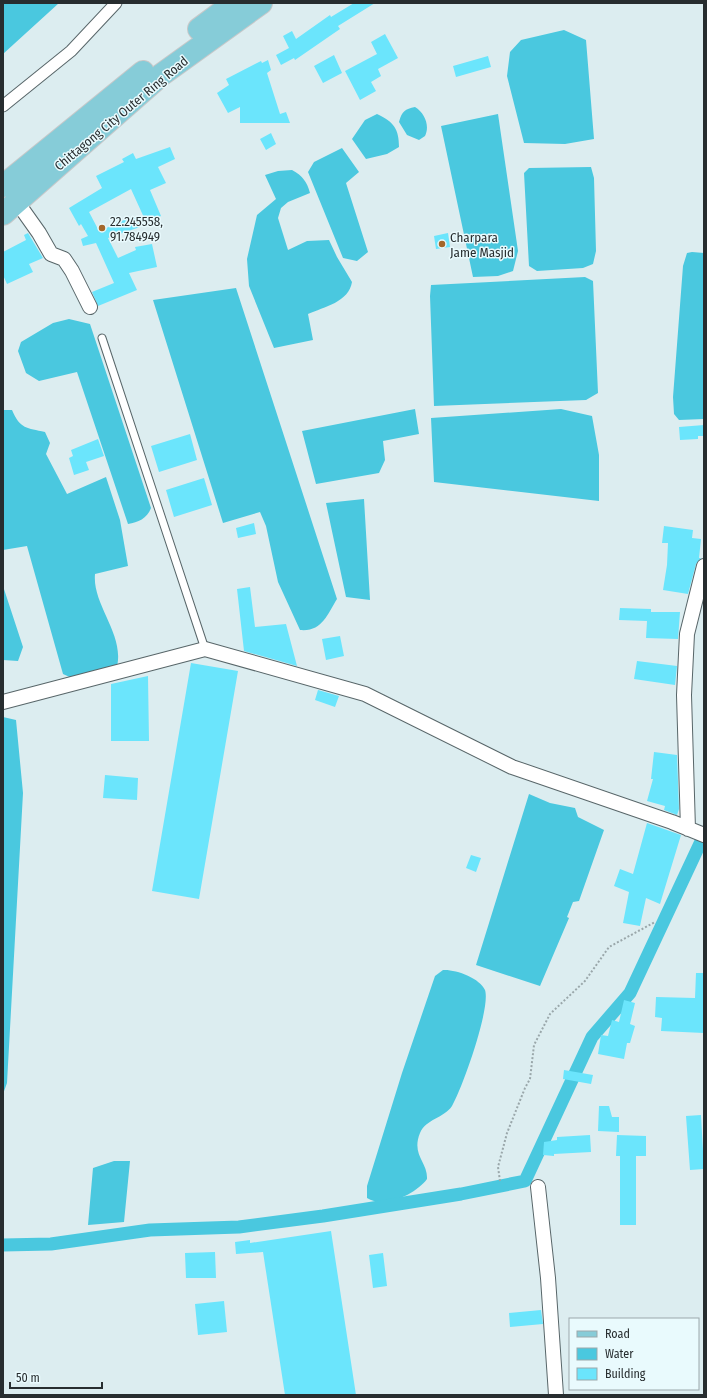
<svg xmlns="http://www.w3.org/2000/svg" width="707" height="1398" font-family="'Fira Sans Condensed',sans-serif">
<style>
.water{fill:#4ac8df}
.lines{fill:none;stroke-linecap:round;stroke-linejoin:round}
.canal{stroke:#4ac8df;stroke-width:13}
.building{fill:#6be5fc}
.service-casing{stroke:#586669;stroke-width:9}
.pedestrian-casing{stroke:#586669;stroke-width:13}
.minor-casing{stroke:#586669;stroke-width:16}
.primary-casing{stroke:#c7c8c9;stroke-width:24}
.path{stroke:#9aa7aa;stroke-width:2;stroke-dasharray:2 2;stroke-linecap:butt}
.service{stroke:#fff;stroke-width:7}
.pedestrian{stroke:#fff;stroke-width:11}
.minor{stroke:#fff;stroke-width:14}
.primary{stroke:#86ccd8;stroke-width:22}
.poi-dot{fill:#a4672b;stroke:#e9fafd;stroke-width:1.5}
.labels{text-anchor:middle;stroke-width:3;stroke-linejoin:round;paint-order:stroke}
.street-label{font-size:13px;fill:#272d2f;stroke:#e9fafd}
.poi-label{font-size:13px;fill:#272d2f;stroke:#e9fafd;text-anchor:start}
</style>
<rect width="100%" height="100%" fill="#dcedf0"/>
<!-- water -->
<path class="water" d="M 3,3 L 59,3 L 3,54 Z
M 564,30 L 586,40 L 594,139 L 565,144 L 524,143 L 507,76 L 510,52 L 521,40 Z
M 415,107 C 425,113 430,126 425,136 L 419,140 L 407,135 L 399,122 C 402,111 405,109 415,107 Z
M 377,114 C 394,122 399,129 399,147 L 387,154 L 366,159 L 352,139 L 365,120 Z
M 498,114 L 518,251 L 513,271 L 498,276 L 473,277 L 441,126 Z
M 342,148 L 359,172 L 346,183 L 368,252 L 357,261 L 343,258 L 308,172 L 314,162 Z
M 591,167 L 594,178 L 596,251 L 593,264 L 583,268 L 537,271 L 529,266 L 524,173 L 529,168 Z
M 292,170 C 303,176 307,182 310,193 L 288,202 L 281,208 L 278,218 L 288,250 L 307,241 L 329,240 L 337,257 L 352,282 C 349,302 324,307 308,314 L 313,340 L 274,348 L 249,286 L 247,259 L 257,215 L 276,199 L 265,175 L 278,171 Z
M 692,252 L 704,253 L 704,419 L 679,420 L 674,414 L 673,397 L 683,266 L 687,253 Z
M 585,277 L 593,281 L 598,393 L 586,400 L 434,406 L 430,296 L 431,285 Z
M 236,288 L 337,599 C 327,615 322,632 300,630 L 278,582 L 266,526 L 260,512 L 223,523 L 153,300 Z
M 69,319 L 90,324 L 151,508 C 147,519 138,522 128,524 L 77,372 L 39,381 L 26,373 L 18,351 L 21,342 L 53,323 Z
M 415,409 L 419,434 L 383,441 L 385,460 L 379,473 L 316,484 L 302,431 Z
M 561,409 L 592,416 L 599,455 L 599,501 L 434,482 L 431,418 Z
M 3,410 L 12,410 C 20,429 27,428 45,432 L 50,443 L 46,454 L 67,494 L 106,477 L 120,520 L 128,566 L 95,574 C 92,606 127,636 116,670 L 74,679 L 63,674 L 27,546 L 3,550 Z
M 364,499 L 370,600 L 346,597 L 326,503 Z
M 3,586 L 23,647 L 18,661 L 3,660 Z
M 3,717 L 16,720 L 23,793 L 7,1083 L 3,1094 Z
M 529,794 L 550,803 L 575,808 L 578,817 L 604,830 L 579,901 L 573,902 L 567,917 L 569,918 L 540,986 L 476,965 Z
M 443,970 C 455,969 480,978 485,990 C 491,1008 462,1089 452,1106 C 444,1118 426,1119 420,1133 C 411,1155 428,1162 427,1179 C 416,1194 385,1209 367,1198 L 367,1186 L 402,1073 L 435,976 Z
M 114,1161 L 130,1161 L 124,1222 L 88,1225 L 93,1168 Z"/>
<g class="lines">
<!-- canal -->
<path class="canal" d="M 3,1245 L 51,1244 L 150,1230 L 239,1227 L 323,1216 L 461,1194 L 525,1181 L 592,1037 L 630,993 L 704,835"/>
</g>
<!-- building -->
<path class="building" d="M 354,3 L 375,3 L 338,26 L 340,29 L 295,60 L 294,58 L 281,65 L 276,55 L 289,48 L 283,36 L 292,31 L 296,39 L 330,15 L 331,17 Z
M 385,34 L 398,58 L 378,69 L 381,76 L 371,82 L 376,91 L 360,100 L 345,71 L 377,54 L 371,42 Z
M 334,55 L 342,73 L 323,83 L 314,66 Z
M 488,56 L 491,67 L 456,77 L 453,66 Z
M 268,60 L 271,70 L 267,73 L 280,114 L 286,112 L 290,123 L 240,123 L 240,107 L 228,113 L 217,93 L 229,85 L 226,79 L 261,61 L 262,63 Z
M 271,133 L 276,144 L 266,150 L 260,139 Z
M 170,147 L 175,159 L 158,167 L 166,183 L 150,190 L 161,216 L 146,222 L 131,189 L 89,212 L 99,231 L 116,224 L 116,222 L 138,217 L 140,227 L 108,238 L 118,258 L 136,250 L 135,247 L 152,244 L 157,267 L 129,273 L 137,290 L 98,306 L 92,292 L 114,283 L 96,243 L 83,246 L 81,239 L 88,236 L 81,224 L 79,226 L 69,208 L 102,188 L 96,176 L 124,162 L 122,159 L 133,153 L 136,159 Z
M 28,233 L 43,258 L 29,264 L 33,272 L 7,284 L 3,275 L 3,252 L 26,240 L 24,235 Z
M 448,233 L 450,247 L 436,249 L 434,236 Z
M 704,425 L 704,436 L 698,436 L 698,439 L 680,440 L 679,427 Z
M 190,434 L 197,460 L 159,472 L 151,446 Z
M 98,439 L 104,456 L 86,462 L 89,470 L 74,475 L 69,458 L 73,456 L 71,450 Z
M 204,478 L 212,505 L 174,517 L 166,490 Z
M 254,523 L 256,534 L 238,538 L 236,528 Z
M 664,526 L 693,530 L 692,538 L 701,539 L 699,558 L 701,558 L 696,564 L 688,594 L 663,590 L 667,565 L 668,543 L 662,543 Z
M 250,587 L 255,627 L 286,624 L 297,666 L 244,651 L 237,589 Z
M 620,608 L 651,609 L 651,612 L 680,612 L 678,639 L 646,638 L 647,621 L 619,620 Z
M 340,636 L 344,656 L 326,660 L 322,639 Z
M 637,661 L 677,666 L 675,685 L 634,679 Z
M 191,663 L 238,671 L 199,899 L 152,891 Z
M 148,676 L 149,741 L 111,741 L 111,684 Z
M 318,690 L 339,696 L 335,707 L 315,700 Z
M 654,752 L 677,755 L 679,809 L 677,815 L 664,810 L 665,806 L 647,801 L 653,779 L 651,779 Z
M 105,775 L 138,778 L 137,800 L 103,798 Z
M 647,823 L 681,835 L 660,904 L 646,898 L 640,926 L 623,923 L 629,892 L 614,886 L 620,869 L 633,874 Z
M 471,855 L 481,858 L 476,872 L 466,868 Z
M 696,973 L 704,973 L 704,1033 L 661,1031 L 662,1018 L 655,1017 L 656,997 L 695,998 Z
M 624,1000 L 635,1003 L 630,1024 L 635,1026 L 630,1043 L 627,1043 L 624,1059 L 598,1054 L 601,1035 L 608,1036 L 612,1020 L 619,1022 Z
M 564,1070 L 593,1075 L 591,1084 L 563,1079 Z
M 599,1106 L 609,1106 L 612,1117 L 619,1117 L 619,1132 L 598,1131 Z
M 701,1115 L 704,1169 L 690,1170 L 686,1116 Z
M 590,1135 L 591,1152 L 554,1154 L 554,1156 L 543,1155 L 544,1142 L 557,1140 L 557,1137 Z
M 617,1135 L 646,1136 L 646,1156 L 636,1156 L 636,1225 L 620,1225 L 620,1156 L 616,1156 Z
M 331,1231 L 356,1395 L 285,1395 L 263,1252 L 236,1254 L 235,1242 L 250,1240 L 250,1243 Z
M 215,1252 L 216,1278 L 186,1278 L 185,1253 Z
M 383,1253 L 387,1286 L 373,1288 L 369,1255 Z
M 224,1301 L 227,1332 L 198,1335 L 195,1304 Z
M 541,1310 L 543,1324 L 510,1327 L 509,1313 Z"/>
<g class="lines">
<defs>
<path id="service" d="M 102,338 L 205,649"/>
<path id="pedestrian" d="M 3,106 L 71,51 L 116,3"/>
<path id="minor" d="M 17,202 L 39,233 L 51,254 L 64,259 L 72,271 L 90,307
M 3,702 L 205,649 L 365,694 L 512,767 L 672,822 L 704,835
M 688,829 L 684,695 L 687,634 L 704,566
M 538,1187 L 548,1278 L 556,1395"/>
<path id="primary" d="M 199,29 L 234,3
M 3,186 L 143,72
M 3,214 L 161,75 L 261,3"/>
</defs>
<!-- service casing -->
<use href="#service" class="service-casing"/>
<!-- pedestrian casing -->
<use href="#pedestrian" class="pedestrian-casing"/>
<!-- minor casing -->
<use href="#minor" class="minor-casing"/>
<!-- primary casing -->
<use href="#primary" class="primary-casing"/>
<!-- path -->
<path class="path" d="M 500,1181 L 498,1167 L 507,1133 L 525,1088 L 530,1079 L 534,1045 L 550,1014 L 585,981 L 609,947 L 655,922"/>
<!-- service -->
<use href="#service" class="service"/>
<!-- pedestrian -->
<use href="#pedestrian" class="pedestrian"/>
<!-- minor -->
<use href="#minor" class="minor"/>
<!-- primary -->
<use href="#primary" class="primary"/>
</g>
<!-- markers -->
<g class="poi-dot">
<circle cx="102" cy="228" r="4"/>
<circle cx="442" cy="244" r="4"/>
</g>
<g class="labels">
<!-- street labels -->
<g class="street-label">
<text transform="translate(121 113) rotate(-40)" y="5">Chittagong City Outer Ring Road</text>
</g>
<!-- poi labels -->
<g class="poi-label">
<text x="110" y="226">22.245558,<tspan x="110" dy="15">91.784949</tspan></text>
<text x="450" y="242">Charpara<tspan x="450" dy="15">Jame Masjid</tspan></text>
</g>
</g>
<!-- border -->
<rect width="707" height="1398" fill="none" stroke="#272d2f" stroke-width="8"/>
<!-- legend -->
<rect x="569" y="1318" width="130" height="72" fill="#e9fafd" stroke="#9ba8ab"/>
<rect x="577" y="1331" width="20" height="6" fill="#86ccd8" stroke="#9ba8ab"/>
<text x="605" y="1338" font-size="12" fill="#272d2f">Road</text>
<rect x="577" y="1348" width="20" height="12" fill="#4ac8df" stroke="#9ba8ab"/>
<text x="605" y="1358" font-size="12" fill="#272d2f">Water</text>
<rect x="577" y="1368" width="20" height="12" fill="#6be5fc" stroke="#9ba8ab"/>
<text x="605" y="1378" font-size="12" fill="#272d2f">Building</text>
<!-- scale -->
<path d="M10 1382v6h92v-6" fill="none" stroke="#272d2f" stroke-width="2"/>
<text x="16" y="1382" font-size="12" fill="#272d2f" stroke="#e9fafd" stroke-width="3" paint-order="stroke">50 m</text>
</svg>
